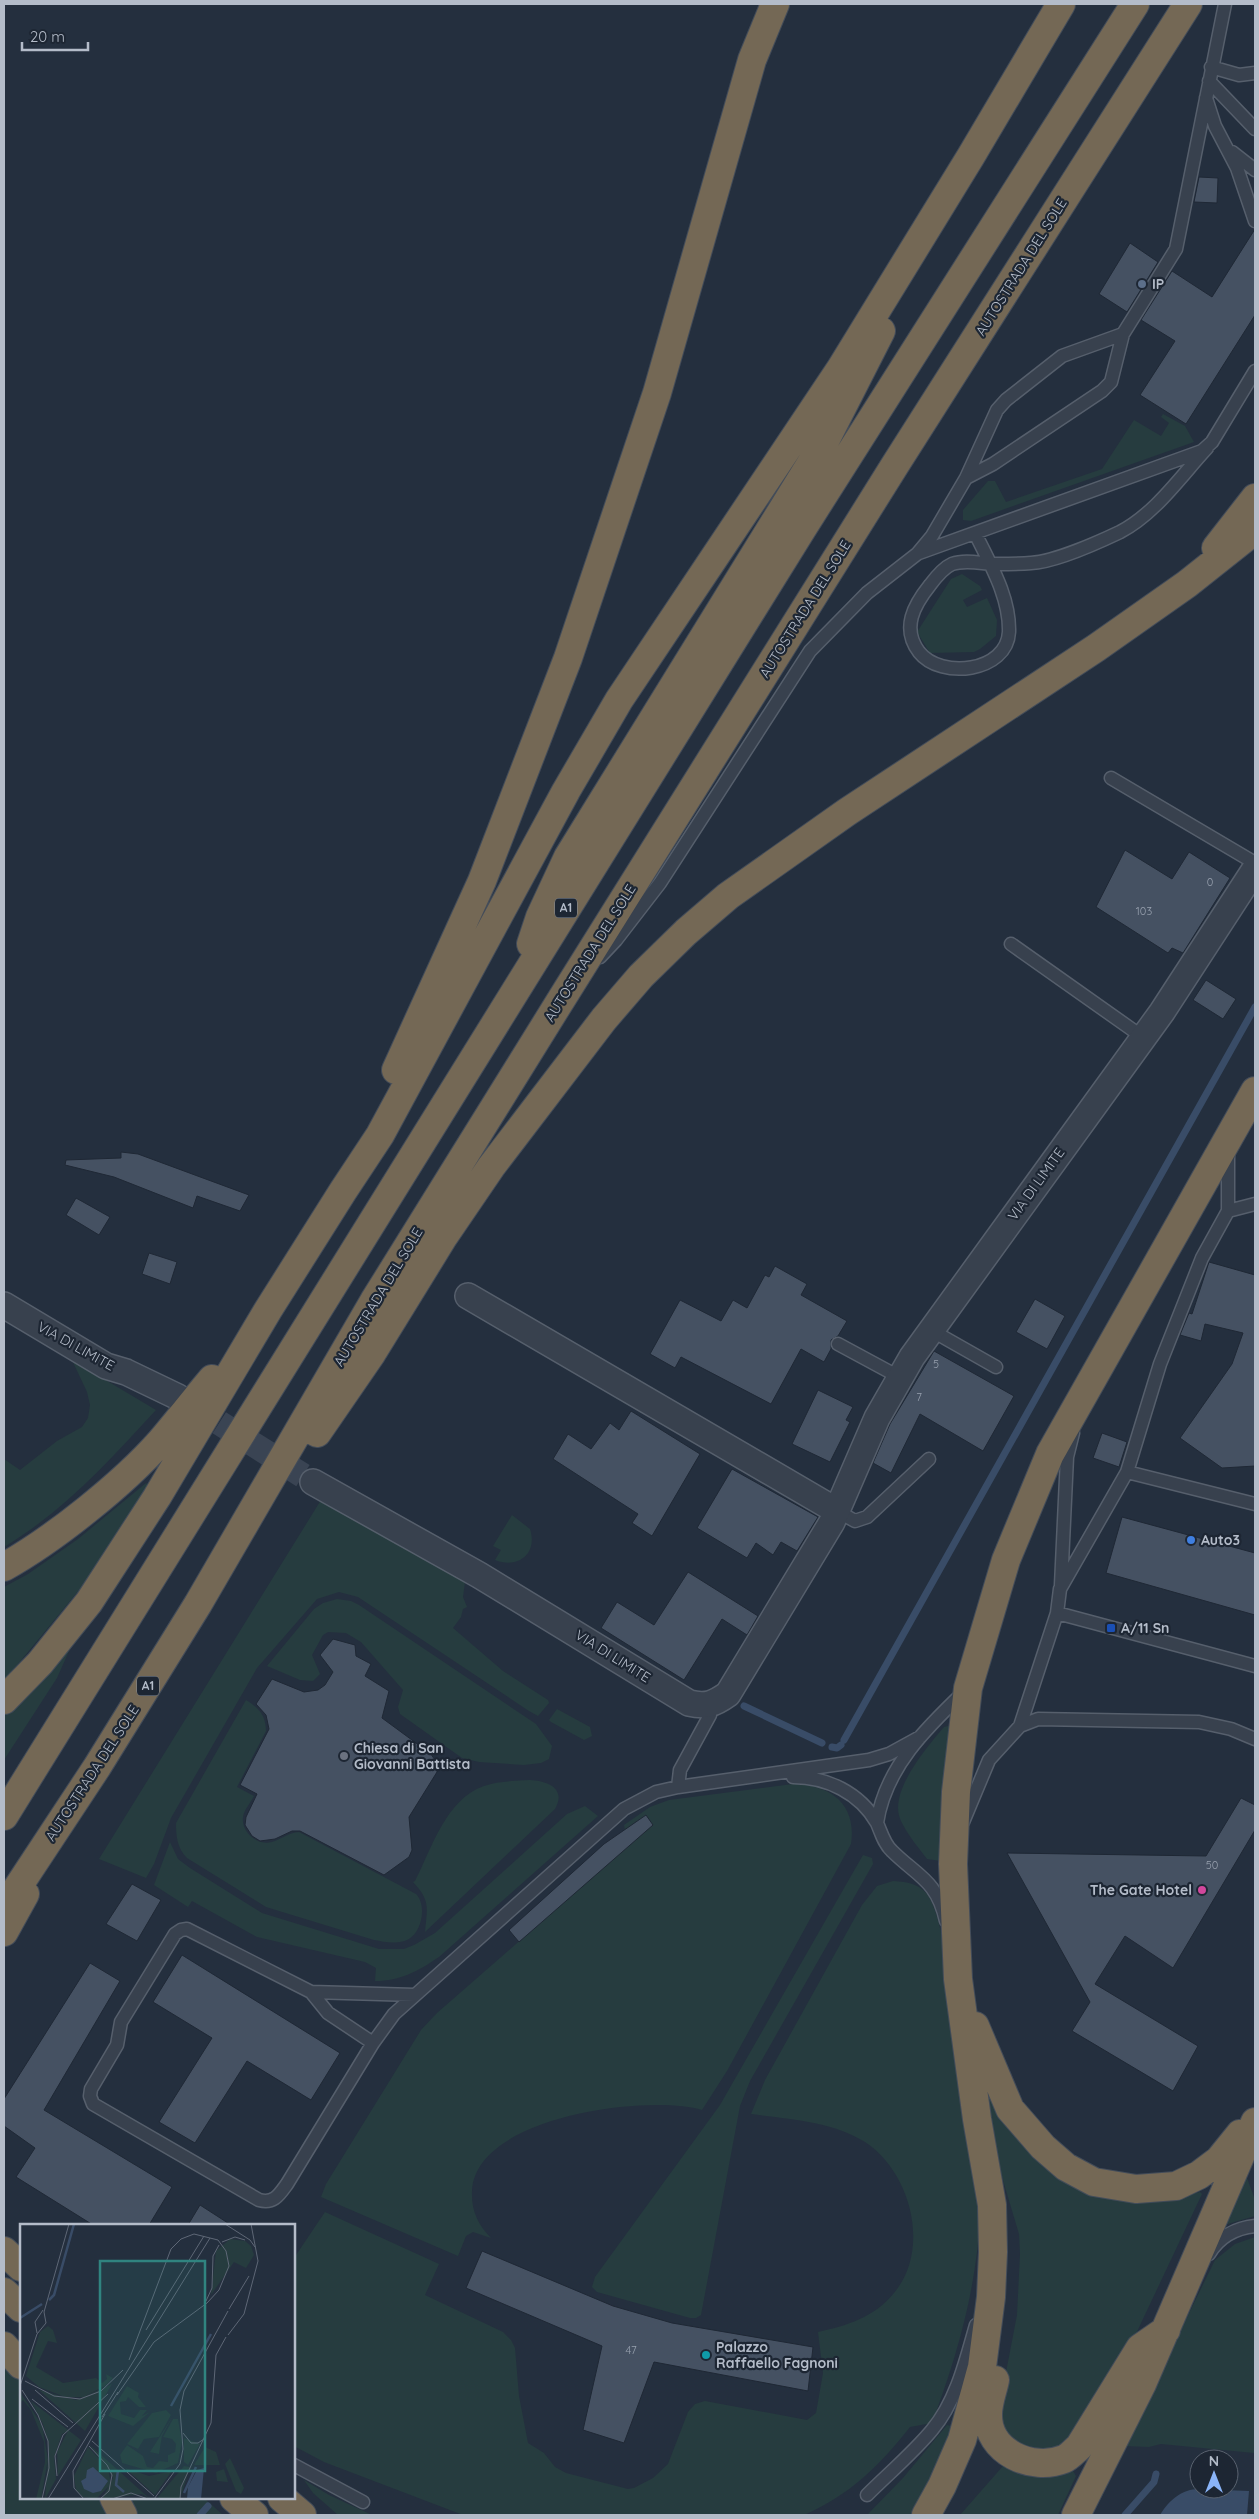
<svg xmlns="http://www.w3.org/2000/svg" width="1259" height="2519" font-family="Quicksand,sans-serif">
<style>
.green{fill:#263c3f}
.water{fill:#394c67}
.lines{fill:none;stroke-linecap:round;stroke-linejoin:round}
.stream{stroke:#394c67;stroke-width:7}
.building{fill:#455162;stroke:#1f2835}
.street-tunnel{stroke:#3a4453;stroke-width:25;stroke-dasharray:25 12;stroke-linecap:butt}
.lane-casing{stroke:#565f6c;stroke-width:15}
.street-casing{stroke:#565f6c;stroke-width:28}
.highway-casing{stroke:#434c59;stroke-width:30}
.lane{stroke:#38414e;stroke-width:12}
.street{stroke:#38414e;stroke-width:25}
.highway{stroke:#746855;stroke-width:28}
.service-dot{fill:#5c6f8a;stroke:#1d2633;stroke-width:2}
.shop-dot{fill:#3f7fe0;stroke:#1d2633;stroke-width:2}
.transit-dot{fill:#1a4fb4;stroke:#1d2633;stroke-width:2}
.worship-dot{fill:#6b7280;stroke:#1d2633;stroke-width:2}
.hotel-dot{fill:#d1479c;stroke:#1d2633;stroke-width:2}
.culture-dot{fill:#0f9aa8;stroke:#1d2633;stroke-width:2}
.labels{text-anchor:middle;stroke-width:4.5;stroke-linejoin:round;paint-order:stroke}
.number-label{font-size:11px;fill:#98a1af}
.shield{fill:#1d2633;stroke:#878f9c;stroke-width:1}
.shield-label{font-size:12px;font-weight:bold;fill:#b4bcc9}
.street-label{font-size:14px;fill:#b4bcc9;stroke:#1d2633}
.poi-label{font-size:14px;font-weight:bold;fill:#b4bcc9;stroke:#1d2633;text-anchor:start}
.inset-river{fill:none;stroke:#394c67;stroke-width:2.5}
.inset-road{fill:none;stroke:#5e6776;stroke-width:1}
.view{fill:#308480;fill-opacity:0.15;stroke:#308480;stroke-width:2.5}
.inset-edge{fill:none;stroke:#b4bcc9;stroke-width:2.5}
</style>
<rect width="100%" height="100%" fill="#242f3e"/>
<!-- green -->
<path class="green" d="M 1163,414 L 1185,426 L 1194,442 L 971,521 L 963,520 L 963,510 L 988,481 L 995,481 L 1006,502 L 1102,469 L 1134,420 L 1161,436 L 1169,423 L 1161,417 Z
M 962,574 L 980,586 L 982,590 L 963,600 L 967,607 L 987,598 L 997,620 L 996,636 L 980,649 L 974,652 L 930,653 L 917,632 L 951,579 Z
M 72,1360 L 156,1410 C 109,1461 64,1511 4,1547 L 4,1459 L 20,1470 L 57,1441 L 82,1427 L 88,1418 L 90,1405 L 87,1392 Z
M 146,1483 L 149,1486 L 85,1583 L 4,1681 L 4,1587 L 28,1574 L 78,1539 Z
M 321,1500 L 465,1582 L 463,1597 L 467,1607 L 463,1609 L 461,1617 L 453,1628 L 503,1671 L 548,1700 L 549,1703 L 538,1716 L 529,1711 L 358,1597 L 339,1592 L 317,1599 L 257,1668 L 171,1818 L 154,1864 L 146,1878 L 99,1859 Z
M 512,1515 L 530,1529 C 538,1554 518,1569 495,1560 L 501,1550 L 493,1546 Z
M 337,1599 L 351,1601 L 359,1605 L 536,1724 L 552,1746 L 549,1759 L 541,1763 L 524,1765 L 479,1762 L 462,1758 L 400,1714 L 398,1707 L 403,1690 L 361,1642 L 346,1633 L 328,1632 L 323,1635 L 312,1655 L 320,1674 L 313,1681 L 300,1680 L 267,1666 L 314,1609 L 323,1603 Z
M 81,1624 L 57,1678 L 4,1760 L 4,1710 Z
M 246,1700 C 259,1708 266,1716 266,1731 L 237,1787 L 254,1796 C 251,1802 244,1810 243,1817 C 241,1833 258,1846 272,1842 C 282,1839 288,1833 299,1832 L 416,1894 C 427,1905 422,1931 409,1939 C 398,1945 385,1942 374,1940 L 266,1907 L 187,1858 C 177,1848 176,1836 176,1823 Z
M 557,1709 L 590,1727 L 592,1736 L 584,1740 L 551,1722 L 549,1720 Z
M 948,1726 L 950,1727 L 941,1861 L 927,1859 C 918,1847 907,1834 901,1821 C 887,1793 927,1747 944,1727 Z
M 530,1780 C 547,1781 567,1788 555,1809 L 425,1932 C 427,1908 431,1901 413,1882 L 415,1881 C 432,1848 446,1799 484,1786 C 498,1781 515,1781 530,1780 Z
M 793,1784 C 831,1785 857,1804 851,1844 L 727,2071 L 702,2110 C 649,2094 475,2116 472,2191 C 471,2210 478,2225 491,2238 L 473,2232 L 466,2236 L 458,2256 L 321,2197 L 326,2184 L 421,2030 L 437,2013 L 628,1846 L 624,1825 L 650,1807 L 669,1800 Z
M 585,1806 L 598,1816 L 439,1957 C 418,1971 401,1981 375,1981 L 376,1968 L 365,1962 L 257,1937 L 192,1901 L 188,1907 L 154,1885 L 170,1842 L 178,1859 L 190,1868 L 262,1913 L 379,1949 L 404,1949 L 414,1945 L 435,1933 L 567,1814 Z
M 863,1855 L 872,1858 L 873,1864 L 750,2081 L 740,2106 L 701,2315 L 696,2318 L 690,2318 L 597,2292 L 592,2287 L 595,2277 L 720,2105 Z
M 893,1881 C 908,1882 921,1884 929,1897 C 944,1923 949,1984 954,2015 C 965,2090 986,2177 977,2252 C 970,2311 953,2367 932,2423 L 910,2427 C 879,2466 850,2495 804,2515 L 463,2515 L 324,2462 L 294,2446 L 294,2258 L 325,2212 L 439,2264 L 425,2295 L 503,2332 L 511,2340 L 515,2348 L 519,2396 L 528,2443 L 544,2453 L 555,2467 L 566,2473 L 628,2489 L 634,2488 L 653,2478 L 668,2464 L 688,2412 L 695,2404 L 705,2401 L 807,2420 L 816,2413 L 823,2373 L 818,2332 C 846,2326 875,2317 894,2293 C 931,2249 911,2172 865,2142 C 832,2121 788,2119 751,2114 L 765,2080 L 862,1905 L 877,1886 Z
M 985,2083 L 1028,2147 L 1184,2196 L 1200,2192 L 1202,2194 L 1125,2357 L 1075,2438 L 1050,2453 L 1019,2446 L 1003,2428 L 1000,2419 L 1002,2393 L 1017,2315 L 1020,2254 L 1019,2234 L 991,2140 Z
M 1246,2175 L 1255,2200 L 1255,2216 L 1224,2225 Z
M 1255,2237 L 1254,2453 L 1161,2444 L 1149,2447 L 1124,2446 L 1215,2260 L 1235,2244 Z
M 4,2363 L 21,2382 L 21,2498 L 103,2498 L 111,2515 L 4,2515 Z
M 947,2425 L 951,2426 L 953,2430 L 912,2515 L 867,2515 L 903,2478 Z
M 1003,2466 C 1025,2477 1047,2479 1070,2471 L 1073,2471 L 1076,2476 L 1058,2515 L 960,2515 Z
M 304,2480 L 329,2495 L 372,2515 L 338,2515 L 313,2493 Z
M 129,2498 L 204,2498 L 223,2515 L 136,2515 Z"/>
<!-- water -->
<path class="water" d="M 1199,2489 L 1249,2491 L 1247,2515 L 1160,2515 C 1169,2500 1182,2489 1199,2489 Z"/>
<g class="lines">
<!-- stream -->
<path class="stream" d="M 744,1706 L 822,1743
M 844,1740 L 1255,1007
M 832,1747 L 837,1748 L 841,1745
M 200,2515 L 208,2506
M 1125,2515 L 1154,2482 L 1156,2474"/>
</g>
<!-- building -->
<path class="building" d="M 1199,177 L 1218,178 L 1217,203 L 1194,202 Z
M 1255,229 L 1255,315 L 1186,424 L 1140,395 L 1175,341 L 1141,320 L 1172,271 L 1212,297 Z
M 1130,243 L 1158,262 L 1127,312 L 1099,294 Z
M 1125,850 L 1172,879 L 1189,852 L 1230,878 L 1183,953 L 1172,948 L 1168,953 L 1096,907 Z
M 1206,980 L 1236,999 L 1223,1019 L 1193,1000 Z
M 121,1152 L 138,1154 L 249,1195 L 240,1211 L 197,1196 L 193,1208 L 114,1177 L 65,1165 L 66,1160 L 121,1158 Z
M 76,1198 L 110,1217 L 99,1235 L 66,1215 Z
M 149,1253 L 177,1262 L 170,1284 L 142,1274 Z
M 1209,1262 L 1255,1275 L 1255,1466 L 1222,1468 L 1180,1438 L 1232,1364 L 1243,1333 L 1205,1324 L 1201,1341 L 1180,1335 L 1189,1313 L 1192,1314 Z
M 775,1266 L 807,1284 L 801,1295 L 847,1321 L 838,1336 L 831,1340 L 831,1349 L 824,1362 L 801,1349 L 771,1404 L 681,1357 L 675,1368 L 650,1354 L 680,1300 L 721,1321 L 733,1300 L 747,1308 L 765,1275 L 769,1277 Z
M 1035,1299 L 1065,1316 L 1047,1349 L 1016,1332 Z
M 934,1351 L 1014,1396 L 983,1451 L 920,1414 L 891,1473 L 873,1463 L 890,1424 Z
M 818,1390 L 853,1407 L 846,1420 L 850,1422 L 830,1462 L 792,1444 Z
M 631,1411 L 700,1454 L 652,1536 L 632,1523 L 638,1514 L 553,1459 L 568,1434 L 591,1449 L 610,1423 L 619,1430 Z
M 1102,1433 L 1127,1442 L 1119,1467 L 1093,1458 Z
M 732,1469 L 818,1517 L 797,1551 L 781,1542 L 773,1555 L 756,1543 L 747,1558 L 697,1528 Z
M 1122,1517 L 1255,1553 L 1255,1615 L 1106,1573 Z
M 688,1572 L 758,1616 L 747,1635 L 722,1619 L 684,1680 L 601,1628 L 617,1602 L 654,1625 Z
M 333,1639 L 355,1645 L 356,1656 L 371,1664 L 365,1676 L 389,1691 L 382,1718 L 431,1754 L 438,1765 L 437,1772 L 409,1817 L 412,1850 L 409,1857 L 384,1875 L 300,1831 L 292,1831 L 275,1839 L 260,1841 L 252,1836 L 245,1825 L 246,1817 L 257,1794 L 240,1785 L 269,1729 L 266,1715 L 256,1704 L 272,1679 L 304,1692 L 318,1690 L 325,1685 L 333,1672 L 320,1655 Z
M 1241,1798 L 1255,1805 L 1255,1830 L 1173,1968 L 1125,1936 L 1095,1984 L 1198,2046 L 1173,2091 L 1072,2031 L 1090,2002 L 1007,1853 L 1206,1856 Z
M 646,1815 L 653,1825 L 519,1942 L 509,1930 L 604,1844 Z
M 132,1884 L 161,1900 L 137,1941 L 106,1924 Z
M 182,1955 L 340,2053 L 311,2100 L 247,2061 L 195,2143 L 159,2122 L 212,2038 L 153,2002 Z
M 90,1963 L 120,1981 L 44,2110 L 172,2187 L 149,2225 L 93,2225 L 16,2177 L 35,2148 L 4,2126 L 4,2099 Z
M 200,2205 L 231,2225 L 188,2225 Z
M 482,2251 L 613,2306 L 672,2323 L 813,2347 L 808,2391 L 654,2362 L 624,2443 L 583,2430 L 602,2346 L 466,2288 Z"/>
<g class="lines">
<!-- street-tunnel -->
<path class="street-tunnel" d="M 188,1403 L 313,1482"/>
<defs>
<path id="lane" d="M 1211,67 L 1239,75 L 1255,73
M 1209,81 L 1255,129
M 1206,98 L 1215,126 L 1237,168 L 1255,221
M 1232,152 L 1255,170
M 966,478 L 993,464 L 1102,391 L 1111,382 L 1123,334
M 975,533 C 990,564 1010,597 1009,632 C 1007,672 941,680 919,652 C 901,628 914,605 930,585 C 936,577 943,568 952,564 C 966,559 983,564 997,564 C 1009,564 1020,564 1031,563 C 1054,562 1099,542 1120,532 C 1155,514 1181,476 1207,448
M 919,553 L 1202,451 L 1212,442 L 1255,371
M 1111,778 L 1255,863
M 1011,944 L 1144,1038
M 600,957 L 616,940 L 660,883 L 810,651 L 867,593 L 917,554 L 932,536 L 966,478 L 997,410 L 1006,400 L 1062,356 L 1123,334 L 1176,249 L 1225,4
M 1228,1211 L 1255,1204
M 929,1329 L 996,1367
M 838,1344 L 901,1378
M 1127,1472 L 1255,1504
M 837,1511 L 855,1521 L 867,1517 L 929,1459
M 1061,1585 L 1067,1457 L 1073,1433
M 1057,1613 L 1255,1666
M 1020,1726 L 1038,1719 L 1199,1722 L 1231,1729 L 1255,1739
M 793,1777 C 827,1777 860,1793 877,1823
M 678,1787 L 680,1770 L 710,1715 L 709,1705
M 963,1822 L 989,1760 L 1020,1726 L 1057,1613 L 1060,1589 L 1127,1472 L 1160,1364 L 1202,1258 L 1228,1211 L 1228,1150
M 946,1921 C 937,1880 917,1876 892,1851 C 884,1844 881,1832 877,1823 C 885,1768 926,1728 965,1691
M 311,1992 L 415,1995
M 373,2043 L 328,2013 L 311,1992 L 187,1929 L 181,1930 L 175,1934 L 121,2022 L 117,2045 L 91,2089 L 90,2096 L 93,2104 L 259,2200 C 274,2204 279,2195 287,2184 L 373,2043 L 394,2014 L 624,1809 L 656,1792 L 678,1787 L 869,1760 L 889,1754 L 920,1737
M 1209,2254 C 1219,2237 1236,2228 1255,2226
M 294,2465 L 363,2502
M 867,2495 C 888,2474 913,2453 932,2430 C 956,2402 966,2360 976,2325"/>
<path id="street" d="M 468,1296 L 837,1511
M 4,1305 L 106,1366 L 126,1372 L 178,1397
M 313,1482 L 479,1575 L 689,1703 C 706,1707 714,1704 728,1694 L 832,1522 L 877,1418 L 912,1357 L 1162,1012 L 1255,869"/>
<path id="highway" d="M 1216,548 L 1255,498
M 531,944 L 540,917 L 568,857 L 826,439 L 881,331
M 396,1070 L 482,881 L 568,658 L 657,393 L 752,60 L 775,4
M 317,1433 L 372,1353 L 444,1236 L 491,1167 L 604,1019 L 641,976 L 686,932 L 728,896 L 847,812 L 1096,648 L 1187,584 L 1255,530
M 4,1567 C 54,1539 123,1484 161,1441 C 178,1421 195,1399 212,1379
M 4,1700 L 40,1663 L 89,1602 L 157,1497 L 268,1310 L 343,1191 L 380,1135 L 566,791 L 619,700 L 841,368 L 971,156 L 1061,4
M 4,1816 L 802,529 L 1135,4
M 4,1908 L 97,1767 L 198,1604 L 374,1301 L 564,995 L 895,465 L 1188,4
M 4,1932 L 25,1894
M 975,2026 L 1010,2109 L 1043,2147 L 1066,2167 L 1094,2182 L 1136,2189 L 1176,2186 L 1199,2175 L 1219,2160 L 1240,2134
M 4,2251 L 21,2267
M 4,2292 L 21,2308
M 4,2346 L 21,2365
M 995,2380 C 993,2390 988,2403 988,2414 C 987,2452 1032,2472 1064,2459 C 1069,2457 1074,2451 1079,2447 L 1140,2348 L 1166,2330
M 114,2498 L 123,2515
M 234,2498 L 254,2515
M 282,2498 L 302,2515
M 926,2515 L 942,2486 L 962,2440 L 982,2367 L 991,2297 L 993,2252 L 992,2205 L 977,2119 L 958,1979 L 953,1864 L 956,1792 L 968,1688 L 1006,1560 L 1050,1454 L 1255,1091
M 1076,2515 L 1142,2384 L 1255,2122"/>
</defs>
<!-- lane casing -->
<use href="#lane" class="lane-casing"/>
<!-- street casing -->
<use href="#street" class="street-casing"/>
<!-- highway casing -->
<use href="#highway" class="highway-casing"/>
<!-- lane -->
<use href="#lane" class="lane"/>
<!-- street -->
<use href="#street" class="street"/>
<!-- highway -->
<use href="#highway" class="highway"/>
</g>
<!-- markers -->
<circle class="service-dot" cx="1142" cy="284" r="5"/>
<circle class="shop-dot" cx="1191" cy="1540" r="5"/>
<rect class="transit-dot" x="1106" y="1623" width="10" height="10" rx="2.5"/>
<circle class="worship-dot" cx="344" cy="1756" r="5"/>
<circle class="hotel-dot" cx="1202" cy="1890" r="5"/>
<circle class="culture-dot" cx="706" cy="2355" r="5"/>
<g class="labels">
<!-- number labels -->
<g class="number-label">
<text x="1210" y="886">0</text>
<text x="1144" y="915">103</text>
<text x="936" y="1368">5</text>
<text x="919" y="1401">7</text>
<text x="1212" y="1869">50</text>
<text x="631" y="2354">47</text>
</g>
<!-- shield labels -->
<g class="shield">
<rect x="555" y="898.5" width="22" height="19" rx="4"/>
<rect x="137" y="1676.5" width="22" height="19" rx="4"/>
</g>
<g class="shield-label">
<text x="566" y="912">A1</text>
<text x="148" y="1690">A1</text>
</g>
<!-- street labels -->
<g class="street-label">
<text transform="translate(1021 267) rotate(-58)" y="5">AUTOSTRADA DEL SOLE</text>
<text transform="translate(805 609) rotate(-58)" y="5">AUTOSTRADA DEL SOLE</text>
<text transform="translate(590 953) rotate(-58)" y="5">AUTOSTRADA DEL SOLE</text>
<text transform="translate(1036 1184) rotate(-54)" y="5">VIA DI LIMITE</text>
<text transform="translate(378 1297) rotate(-59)" y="5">AUTOSTRADA DEL SOLE</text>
<text transform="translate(76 1346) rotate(29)" y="5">VIA DI LIMITE</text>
<text transform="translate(613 1656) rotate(32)" y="5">VIA DI LIMITE</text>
<text transform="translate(92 1773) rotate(-57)" y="5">AUTOSTRADA DEL SOLE</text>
</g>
<!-- poi labels -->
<g class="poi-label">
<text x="1152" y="289">IP</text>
<text x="1201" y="1545">Auto3</text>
<text x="1121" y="1633">A/11 Sn</text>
<text x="354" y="1753">Chiesa di San<tspan x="354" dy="16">Giovanni Battista</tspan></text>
<text x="1192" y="1895" text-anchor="end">The Gate Hotel</text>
<text x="716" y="2352">Palazzo<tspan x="716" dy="16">Raffaello Fagnoni</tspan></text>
</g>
</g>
<!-- overview -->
<g transform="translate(20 2224)">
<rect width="275" height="275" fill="#242f3e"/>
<path d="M 210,15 L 225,17 L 231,22 L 234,31 L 226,44 L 214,38 L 191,71 L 196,27 ZM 28,102 L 33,106 L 37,119 L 28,117 L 16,143 L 43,159 L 76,154 L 82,159 L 87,155 L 86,150 L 93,154 L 85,162 L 63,173 L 45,173 L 19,163 L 6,152 L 20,108 ZM 92,160 L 65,207 L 19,166 L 56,176 ZM 107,162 L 119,169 L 118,173 L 126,183 L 119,183 L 108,173 L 106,177 L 100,178 L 101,190 L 114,194 L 120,186 L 127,186 L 122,192 L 130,188 L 113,202 L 88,192 ZM 0,168 L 22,201 L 28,235 L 21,275 L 16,275 L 25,238 L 24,218 L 11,186 L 3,176 L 0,179 ZM 11,177 L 61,216 L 38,252 L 37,228 L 48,207 L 42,210 L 34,233 L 36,255 L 25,275 L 29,220 L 23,200 ZM 146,186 L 151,191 L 139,213 L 124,215 L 118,225 L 107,220 L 132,189 ZM 153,192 L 142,212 L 139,230 L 130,228 ZM 153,195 L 158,195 L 162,218 L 158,239 L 136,249 L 102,239 L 100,231 L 107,221 L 123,232 L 127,243 L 133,244 L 139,237 L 148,238 L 148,231 L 155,228 L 156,220 L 152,215 L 143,213 ZM 164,214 L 180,220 L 168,241 L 164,238 ZM 69,220 L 130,275 L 122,270 L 82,275 L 93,254 ZM 68,223 L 88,244 L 91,260 L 76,275 L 63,273 L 56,266 L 54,252 ZM 185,223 L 196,228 L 200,241 L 174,241 ZM 210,234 L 224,264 L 221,270 L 216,267 L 205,240 ZM 164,242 L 170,243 L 160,275 L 140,275 L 138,273 ZM 105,244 L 129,252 L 152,247 L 135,271 ZM 204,245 L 208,258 L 197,257 L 196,248 Z" fill="#263c3f"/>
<path d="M 73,243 L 88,257 L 81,267 L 73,269 L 64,265 L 61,257 L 66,254 L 67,246 ZM 184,244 L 181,275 L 167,275 L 168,263 L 177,246 Z" fill="#394c67"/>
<path class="inset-river" d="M 29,76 L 34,71 L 54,0M 0,94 L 22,80M 151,182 L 191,110M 98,246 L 96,261 L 104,268M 164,269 L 176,243"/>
<path class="inset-road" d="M 205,0 L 230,16 L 235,23M 202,18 L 215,13 L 225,16M 186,77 L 192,64 L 193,32 L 199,21M 209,85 L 229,52M 126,106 L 184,12M 17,109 L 15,98 L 23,86M 208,111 L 224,90 L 238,37 L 231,0M 5,157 L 34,172 L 60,175 L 81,167 L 103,146M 0,162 L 17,110 L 26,99 L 24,88 L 49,0M 2,166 L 18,191 L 28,217 L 29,244 L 22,275M 15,166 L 53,199M 97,171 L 134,118 L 187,79 L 199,66 L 209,42 L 206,27 L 198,16 L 174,10 L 161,15 L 151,25 L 109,136M 12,175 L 48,203M 82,193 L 98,168M 163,209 L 171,219 L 178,219 L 184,215M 72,217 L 134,272M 69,222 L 87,241 L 92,251 L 89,267 L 80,275M 37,252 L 35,232 L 43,211 L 88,170M 28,275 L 190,14M 64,275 L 54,264 L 53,247 L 85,190M 92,275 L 111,269 L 128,275M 134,275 L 160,240 L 163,225 L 160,186 L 164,167 L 208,87M 160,275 L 161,263 L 191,199 L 196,131 L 206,113"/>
<path class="view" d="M 80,37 L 185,37 L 185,247 L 80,247 Z"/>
<rect width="275" height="275" class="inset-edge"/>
</g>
<!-- border -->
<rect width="1259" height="2519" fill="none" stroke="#b4bcc9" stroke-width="10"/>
<!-- north arrow -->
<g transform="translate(1214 2474)"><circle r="24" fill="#1d2633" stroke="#59626f"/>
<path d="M0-4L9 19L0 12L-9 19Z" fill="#8ab4f8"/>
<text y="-8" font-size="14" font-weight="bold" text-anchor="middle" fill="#b4bcc9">N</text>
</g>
<!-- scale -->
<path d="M22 42v8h66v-8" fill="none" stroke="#b4bcc9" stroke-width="2.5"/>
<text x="30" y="42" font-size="15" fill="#b4bcc9" stroke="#1d2633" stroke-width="4" paint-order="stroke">20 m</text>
</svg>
